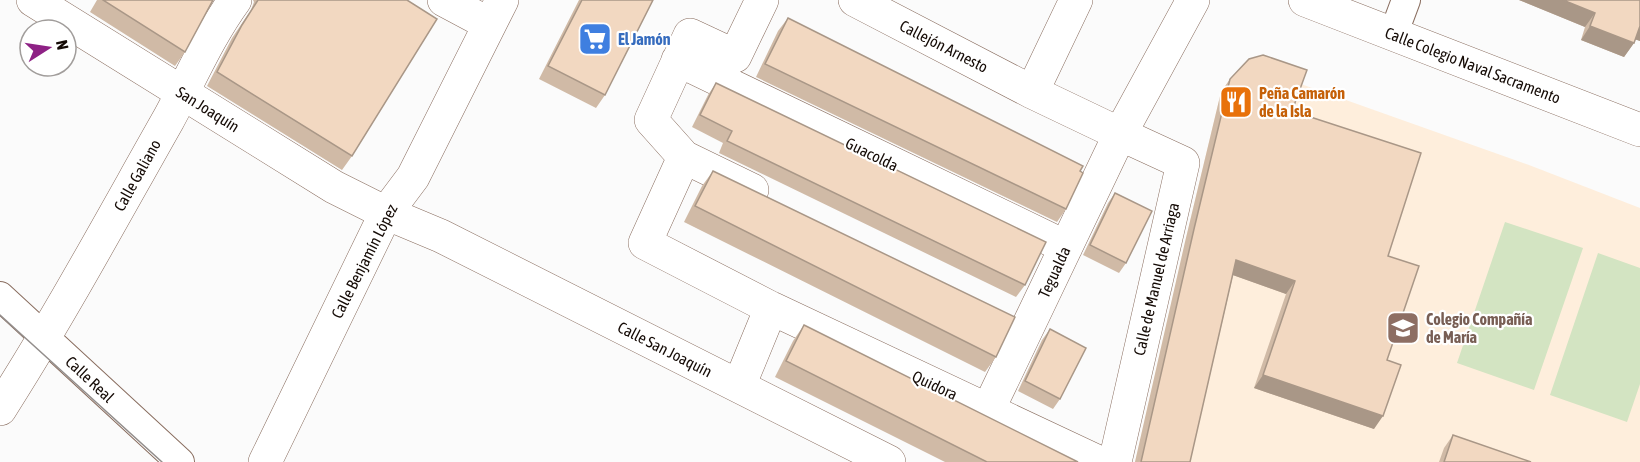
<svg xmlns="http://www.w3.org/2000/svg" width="1640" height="462" font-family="'Asap Condensed',sans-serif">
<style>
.education{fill:#feeedc}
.green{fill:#d3e4c2}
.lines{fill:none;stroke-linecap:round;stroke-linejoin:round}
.pedestrian-casing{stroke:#896d5f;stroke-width:30}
.minor-casing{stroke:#896d5f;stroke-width:34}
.pedestrian{stroke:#fff;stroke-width:28}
.minor{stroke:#fff;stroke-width:33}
.tram{stroke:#938e8c;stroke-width:1.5}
.wall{fill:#d0baa6}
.shaded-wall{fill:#a99787}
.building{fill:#f2d8c1;stroke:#a99787;stroke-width:1.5}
.labels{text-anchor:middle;stroke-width:4.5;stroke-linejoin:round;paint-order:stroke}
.shop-label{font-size:16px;font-weight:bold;fill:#366cbe;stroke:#fff;text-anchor:start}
.street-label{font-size:16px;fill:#150b06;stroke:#fff}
.food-label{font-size:16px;font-weight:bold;fill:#c56008;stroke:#fff;text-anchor:start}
.education-label{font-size:16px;font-weight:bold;fill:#785e54;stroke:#fff;text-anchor:start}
</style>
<rect width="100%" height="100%" fill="#fbfbfb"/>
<!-- education -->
<path class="education" d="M 1298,83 L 1529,165 L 1640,208 L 1640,462 L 1135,462 L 1185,242 L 1221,92 Z"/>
<!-- green -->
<path class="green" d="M 1505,222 L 1583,248 L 1534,390 L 1457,363 Z
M 1598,253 L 1640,268 L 1640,384 L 1627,422 L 1550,395 Z"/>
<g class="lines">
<defs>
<path id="pedestrian" d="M 1393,35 L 1406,0
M 0,296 L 180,462"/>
<path id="minor" d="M 33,0 L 334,187 L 386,213 L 441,236 L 889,462
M 444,0 L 489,24
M 762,0 L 735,56 L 690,35 L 651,120 L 684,157 L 645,243 L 771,308 L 1098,462
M 855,0 L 1032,92 L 1120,134 L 1193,0
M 1305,0 L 1640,130
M 678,60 L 1066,247
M 1032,92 L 1076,0
M 684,157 L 752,190
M 739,386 L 771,308
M 0,409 C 60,315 113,217 168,120 C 190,80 208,37 235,0
M 988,410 L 1120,134 L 1183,163 L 1115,462
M 265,462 L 386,213 L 413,177 L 502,0"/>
</defs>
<!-- pedestrian casing -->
<use href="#pedestrian" class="pedestrian-casing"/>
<!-- minor casing -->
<use href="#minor" class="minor-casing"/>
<!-- pedestrian -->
<use href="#pedestrian" class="pedestrian"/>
<!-- minor -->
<use href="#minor" class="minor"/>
<!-- tram -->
<path class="tram" d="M 0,315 L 162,462"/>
</g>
<!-- wall -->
<path class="wall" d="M 97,0 L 213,0 L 185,52 L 175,66 L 90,12 Z
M 253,0 L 407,0 L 352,156 L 342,170 L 207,86 L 232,38 L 251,10 L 254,2 Z
M 579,0 L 653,0 L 605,95 L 596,108 L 539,79 Z
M 1519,0 L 1640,0 L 1640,41 L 1635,39 L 1634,43 L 1624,57 L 1581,40 L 1585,27 Z
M 788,18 L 1080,171 L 1066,209 L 1057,222 L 756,77 L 778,31 Z
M 1230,79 L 1292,111 L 1388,256 L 1387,360 L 1374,429 L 1254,388 L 1286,294 L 1233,275 L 1190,462 L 1135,462 L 1185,242 L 1221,92 Z
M 716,83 L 1025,285 L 1016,297 L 719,153 L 723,143 L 692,127 L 708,95 Z
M 713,171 L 996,357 L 985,372 L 684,222 L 702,186 Z
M 1115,193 L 1126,263 L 1119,273 L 1083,255 L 1108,203 Z
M 804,325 L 1078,462 L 945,462 L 775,377 L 793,341 Z
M 1050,329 L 1060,399 L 1053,409 L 1018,391 L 1042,340 Z
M 1453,435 L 1531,462 L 1439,462 L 1444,448 Z"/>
<!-- shaded-wall -->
<path class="shaded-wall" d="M 1519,0 L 1563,0 L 1595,13 L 1585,27 Z
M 1640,25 L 1640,41 L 1631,38 Z
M 1590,26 L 1634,43 L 1624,57 L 1581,40 Z
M 1236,260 L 1295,281 L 1286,294 L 1227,273 Z
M 1263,375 L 1383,416 L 1374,429 L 1254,388 Z"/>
<!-- building -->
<path class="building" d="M 103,0 L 213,0 L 185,52 Z
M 258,0 L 407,0 L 437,19 L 352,156 L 217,72 L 242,25 Z
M 582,0 L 653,0 L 605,95 L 548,66 Z
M 1563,0 L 1640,0 L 1640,26 L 1634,43 L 1590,26 L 1595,13 Z
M 788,18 L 1083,166 L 1080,171 L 1083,173 L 1066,209 L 765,64 Z
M 1263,55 L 1307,70 L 1292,111 L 1421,153 L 1388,256 L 1419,266 L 1387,360 L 1401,365 L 1383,416 L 1263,375 L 1295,281 L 1236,260 L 1190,462 L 1141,462 L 1194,229 L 1230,79 L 1249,59 Z
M 716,83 L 1046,242 L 1025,285 L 727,141 L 732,131 L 700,115 Z
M 713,171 L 1015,317 L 996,357 L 695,206 Z
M 1115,193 L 1152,211 L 1126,263 L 1090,245 Z
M 804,325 L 1078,462 L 987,462 L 786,361 Z
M 1050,329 L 1086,348 L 1060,399 L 1025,381 Z
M 1453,435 L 1531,462 L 1444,462 Z"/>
<!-- icons -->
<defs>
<symbol id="supermarket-square" viewBox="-11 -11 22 22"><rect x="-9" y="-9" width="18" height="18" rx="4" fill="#3f7fe0" stroke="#fff"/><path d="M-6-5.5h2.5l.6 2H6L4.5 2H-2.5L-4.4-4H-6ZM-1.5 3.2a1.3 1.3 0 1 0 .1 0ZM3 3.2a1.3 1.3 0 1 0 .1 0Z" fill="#fff"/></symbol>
<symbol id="restaurant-square" viewBox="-11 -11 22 22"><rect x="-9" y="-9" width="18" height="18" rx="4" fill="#e8710a" stroke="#fff"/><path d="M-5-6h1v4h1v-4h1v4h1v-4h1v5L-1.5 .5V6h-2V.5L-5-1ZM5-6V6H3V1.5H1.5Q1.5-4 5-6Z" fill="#fff"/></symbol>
<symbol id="school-square" viewBox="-11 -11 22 22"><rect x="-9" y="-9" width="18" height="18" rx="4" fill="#8d6e63" stroke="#fff"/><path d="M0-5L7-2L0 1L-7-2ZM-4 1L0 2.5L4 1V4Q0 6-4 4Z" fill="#fff"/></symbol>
</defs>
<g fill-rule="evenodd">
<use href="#supermarket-square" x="576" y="20" width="38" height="38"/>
<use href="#restaurant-square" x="1217" y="83" width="38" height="38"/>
<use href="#school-square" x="1384" y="309" width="38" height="38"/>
</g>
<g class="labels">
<!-- shop labels -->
<g class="shop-label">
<text x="618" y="45">El Jamón</text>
</g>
<!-- street labels -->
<g class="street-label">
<text transform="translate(944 46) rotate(27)" y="6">Callejón Arnesto</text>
<text transform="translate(1473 65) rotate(21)" y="6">Calle Colegio Naval Sacramento</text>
<text transform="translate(208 109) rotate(32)" y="6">San Joaquín</text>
<text transform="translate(872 154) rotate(26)" y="6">Guacolda</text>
<text transform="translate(137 175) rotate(-61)" y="6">Calle Galiano</text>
<text transform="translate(364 261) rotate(-63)" y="6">Calle Benjamín López</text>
<text transform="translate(1054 272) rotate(-65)" y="6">Tegualda</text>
<text transform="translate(1156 279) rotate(-77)" y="6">Calle de Manuel de Arriaga</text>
<text transform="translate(665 349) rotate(27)" y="6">Calle San Joaquín</text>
<text transform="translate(90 379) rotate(43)" y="6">Calle Real</text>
<text transform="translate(935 385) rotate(25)" y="6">Quidora</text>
</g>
<!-- food labels -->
<g class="food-label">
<text x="1259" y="99">Peña Camarón<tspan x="1259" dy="18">de la Isla</tspan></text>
</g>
<!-- education labels -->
<g class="education-label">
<text x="1426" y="325">Colegio Compañía<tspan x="1426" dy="18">de María</tspan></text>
</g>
</g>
<!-- north arrow -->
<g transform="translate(48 48) rotate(78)"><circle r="28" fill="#ffffff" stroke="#a19d9b" stroke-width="1.5"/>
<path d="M0-4.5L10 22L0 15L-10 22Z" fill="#8e2185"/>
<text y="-9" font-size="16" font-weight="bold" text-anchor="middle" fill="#150b06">N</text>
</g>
</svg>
